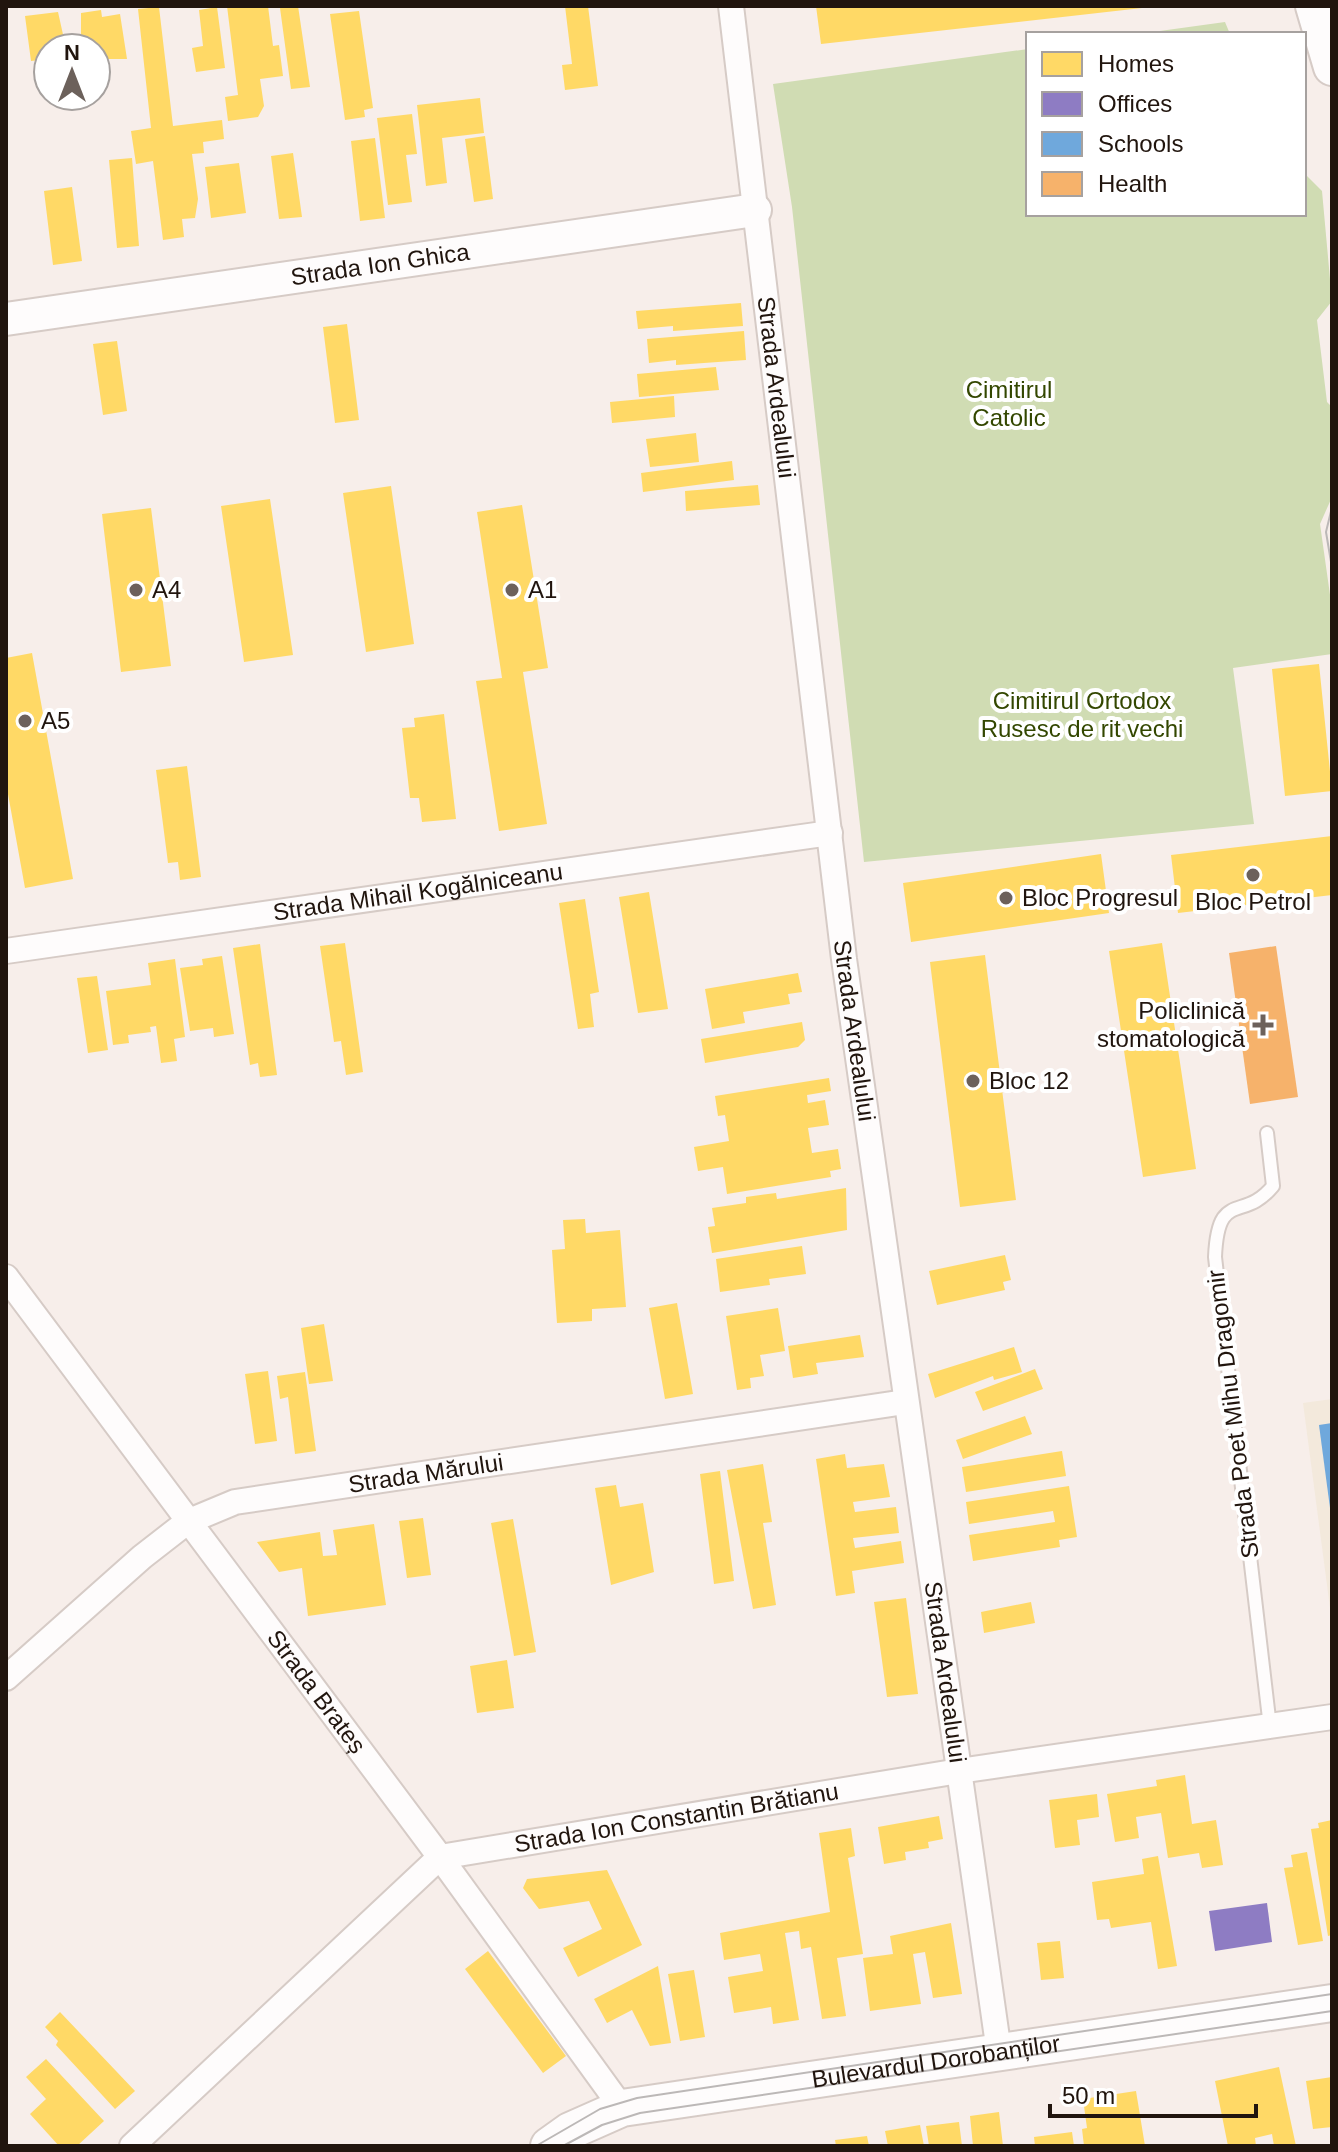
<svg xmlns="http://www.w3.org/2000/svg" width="1338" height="2152" font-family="Arial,sans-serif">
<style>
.education{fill:#f3e9dc}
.green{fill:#d0dcb3}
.homes{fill:#ffd966}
.offices{fill:#8e7cc3}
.schools{fill:#6fa8dc}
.health{fill:#f6b26b}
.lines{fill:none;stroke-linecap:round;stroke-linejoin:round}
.lane-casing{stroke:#d6cbc6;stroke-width:16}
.street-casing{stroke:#d6cbc6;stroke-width:28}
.secondary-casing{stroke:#d6cbc6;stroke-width:36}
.primary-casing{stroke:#d6cbc6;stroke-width:40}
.lane{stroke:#fefcfc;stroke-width:12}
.street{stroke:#fefcfc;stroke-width:24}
.secondary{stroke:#fefcfc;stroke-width:32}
.primary{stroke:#fefcfc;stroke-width:36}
.tram{stroke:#bcb8b7;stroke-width:2}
.poi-dot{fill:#6c615b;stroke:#fff;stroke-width:3}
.labels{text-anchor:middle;stroke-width:8;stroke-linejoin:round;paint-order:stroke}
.street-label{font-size:24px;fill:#21150e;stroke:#fff}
.park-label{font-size:24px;fill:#334700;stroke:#fff}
.poi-label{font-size:24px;fill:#21150e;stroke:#fff;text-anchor:start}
</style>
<rect width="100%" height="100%" fill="#f7eeea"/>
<!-- education -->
<path class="education" d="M 1332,1399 L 1332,1623 L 1303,1403 Z"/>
<!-- green -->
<path class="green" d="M 1225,22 L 1230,34 L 1138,34 Z
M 1028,49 L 1028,214 L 1304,214 L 1304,173 L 1322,191 L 1332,301 L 1317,320 L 1327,402 L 1332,407 L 1332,497 L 1320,524 L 1332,609 L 1332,654 L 1233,668 L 1254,824 L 864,862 L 792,207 L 773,84 Z"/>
<!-- homes -->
<path class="homes" d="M 227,6 L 268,6 L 273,46 L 279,45 L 283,76 L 260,79 L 264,106 L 258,117 L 228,121 L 225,97 L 238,95 Z
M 298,6 L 310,87 L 291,89 L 280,8 Z
M 565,6 L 588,6 L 598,86 L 565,90 L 562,65 L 572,64 Z
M 816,6 L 1142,6 L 1142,8 L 821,44 Z
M 159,7 L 173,126 L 222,120 L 224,139 L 203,142 L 204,153 L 192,154 L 198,199 L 195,218 L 182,219 L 184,237 L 163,240 L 153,161 L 136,164 L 131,131 L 151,128 L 138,9 Z
M 217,7 L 225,68 L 196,72 L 192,48 L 203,46 L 199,10 Z
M 101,10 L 102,17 L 120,14 L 127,59 L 96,59 L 96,48 L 81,48 L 81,13 Z
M 359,11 L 373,108 L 364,110 L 365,117 L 345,120 L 330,14 Z
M 58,12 L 66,48 L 48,48 L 48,59 L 31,61 L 25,16 Z
M 480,98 L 484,133 L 442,138 L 447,183 L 426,186 L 417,105 Z
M 412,114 L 417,154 L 406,155 L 412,202 L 388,205 L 377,118 Z
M 485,136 L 493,199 L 474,202 L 465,139 Z
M 375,138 L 385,218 L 360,221 L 351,141 Z
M 293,153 L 302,217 L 279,219 L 271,156 Z
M 132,158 L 139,246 L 117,248 L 109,160 Z
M 239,163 L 246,213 L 211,218 L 205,167 Z
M 72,187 L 82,261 L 53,265 L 44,191 Z
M 741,303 L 743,326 L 673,331 L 673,326 L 638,329 L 636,311 Z
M 347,324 L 359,420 L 335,423 L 323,327 Z
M 744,331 L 746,360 L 676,365 L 676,360 L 649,363 L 647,339 Z
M 117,341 L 127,411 L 103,415 L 93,344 Z
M 716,367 L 719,390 L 639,397 L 637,374 Z
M 674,396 L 675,417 L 612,423 L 610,402 Z
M 696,433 L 699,462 L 650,467 L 646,439 Z
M 732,461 L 734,480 L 643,492 L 641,473 Z
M 758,485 L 760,505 L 686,511 L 685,491 Z
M 391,486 L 414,644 L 366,652 L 343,493 Z
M 270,499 L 293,655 L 244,662 L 221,506 Z
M 522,505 L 548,668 L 523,672 L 547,824 L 499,831 L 476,681 L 502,678 L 477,512 Z
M 151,508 L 171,666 L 121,672 L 102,514 Z
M 32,653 L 73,879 L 25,888 L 6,783 L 6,658 Z
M 1319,664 L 1332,791 L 1285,796 L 1272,669 Z
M 444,714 L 456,819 L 422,822 L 419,798 L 410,798 L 402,728 L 415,727 L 414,718 Z
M 187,766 L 201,877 L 180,880 L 178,862 L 168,863 L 156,770 Z
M 1332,836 L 1332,895 L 1178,913 L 1171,855 Z
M 1101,854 L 1109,913 L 911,942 L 903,883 Z
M 649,892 L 668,1009 L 638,1013 L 619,897 Z
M 585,899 L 599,992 L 590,994 L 594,1027 L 578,1029 L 559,903 Z
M 345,943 L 363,1072 L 346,1075 L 341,1041 L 334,1042 L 320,946 Z
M 1162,943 L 1196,1169 L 1143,1177 L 1109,951 Z
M 260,944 L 277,1075 L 260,1077 L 258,1063 L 250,1065 L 233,948 Z
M 985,955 L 1016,1200 L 960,1207 L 930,962 Z
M 222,956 L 234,1034 L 214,1037 L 213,1028 L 190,1031 L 180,968 L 203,965 L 202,959 Z
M 175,959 L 185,1037 L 174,1039 L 177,1061 L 161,1063 L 156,1026 L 150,1027 L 151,1032 L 128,1035 L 129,1043 L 113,1045 L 106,991 L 151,985 L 148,963 Z
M 798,973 L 802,992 L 788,994 L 790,1004 L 743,1012 L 745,1023 L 712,1029 L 705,989 Z
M 97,976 L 108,1050 L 88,1053 L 77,978 Z
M 802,1022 L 805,1040 L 798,1047 L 705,1063 L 701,1039 Z
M 829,1078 L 831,1091 L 807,1095 L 808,1103 L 825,1100 L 829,1125 L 808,1128 L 812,1153 L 838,1149 L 841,1169 L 830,1171 L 831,1177 L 727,1194 L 723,1167 L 698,1171 L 694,1147 L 729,1141 L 725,1115 L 718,1116 L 715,1096 Z
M 846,1188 L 847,1230 L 712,1253 L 708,1227 L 715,1226 L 712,1208 L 746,1203 L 746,1197 L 776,1193 L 777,1199 Z
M 585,1219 L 586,1233 L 620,1230 L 626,1307 L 592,1309 L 592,1321 L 557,1323 L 552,1250 L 565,1249 L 563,1220 Z
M 802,1246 L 806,1274 L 769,1279 L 770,1285 L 720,1292 L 716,1259 Z
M 1005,1255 L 1011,1280 L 1003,1282 L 1005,1290 L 937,1305 L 929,1271 Z
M 677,1303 L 693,1394 L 665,1399 L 649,1308 Z
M 778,1308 L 785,1351 L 760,1355 L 764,1376 L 750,1378 L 751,1388 L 737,1390 L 726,1316 Z
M 324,1324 L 333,1381 L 309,1384 L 301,1328 Z
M 860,1335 L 864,1357 L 816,1363 L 818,1374 L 793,1378 L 788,1346 Z
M 1014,1347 L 1022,1372 L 994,1380 L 993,1376 L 935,1398 L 928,1374 Z
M 1035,1369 L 1043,1389 L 983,1411 L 975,1392 Z
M 268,1371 L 277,1441 L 255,1444 L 245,1374 Z
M 305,1372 L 316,1451 L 295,1454 L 288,1397 L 280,1399 L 277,1376 Z
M 1025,1416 L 1032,1434 L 963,1459 L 956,1440 Z
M 1062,1451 L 1066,1476 L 966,1492 L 962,1467 Z
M 845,1454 L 847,1468 L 884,1464 L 890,1497 L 853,1502 L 855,1512 L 896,1507 L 899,1533 L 853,1538 L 855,1548 L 901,1541 L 904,1563 L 852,1571 L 855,1593 L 836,1596 L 816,1459 Z
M 763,1464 L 772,1522 L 763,1523 L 776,1605 L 753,1609 L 727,1470 Z
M 720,1471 L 734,1581 L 714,1584 L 700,1474 Z
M 616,1485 L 620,1507 L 643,1503 L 654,1572 L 611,1585 L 595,1488 Z
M 1069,1486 L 1077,1537 L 1059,1540 L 1060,1547 L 973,1561 L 969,1535 L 1055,1522 L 1053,1511 L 969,1524 L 966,1502 Z
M 423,1518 L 431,1575 L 407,1578 L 399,1521 Z
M 513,1519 L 536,1652 L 514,1656 L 491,1523 Z
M 374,1524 L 386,1605 L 308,1616 L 302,1568 L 279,1572 L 257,1542 L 320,1532 L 323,1556 L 337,1555 L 333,1530 Z
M 906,1598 L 918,1694 L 887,1697 L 874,1602 Z
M 1031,1602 L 1035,1623 L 984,1633 L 981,1612 Z
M 507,1660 L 514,1708 L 477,1713 L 470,1666 Z
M 1185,1775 L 1192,1824 L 1216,1820 L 1223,1865 L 1202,1868 L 1199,1853 L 1168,1858 L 1161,1813 L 1136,1817 L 1139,1838 L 1115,1842 L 1107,1794 L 1157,1786 L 1156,1780 Z
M 1097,1794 L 1099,1817 L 1077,1820 L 1080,1845 L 1055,1848 L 1049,1800 Z
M 939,1816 L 943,1839 L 928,1842 L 929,1848 L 905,1852 L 906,1860 L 884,1864 L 878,1827 Z
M 1332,1820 L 1332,1935 L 1328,1936 L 1311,1829 L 1319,1828 L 1318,1823 Z
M 851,1828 L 855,1856 L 848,1858 L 863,1954 L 837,1958 L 846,2016 L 822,2019 L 811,1947 L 801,1949 L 799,1931 L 785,1933 L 799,2020 L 773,2024 L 771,2007 L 734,2013 L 728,1977 L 763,1971 L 760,1954 L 724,1960 L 720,1933 L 830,1912 L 819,1833 Z
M 1307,1852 L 1323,1941 L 1298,1945 L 1284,1868 L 1293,1867 L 1291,1855 Z
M 1158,1856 L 1177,1966 L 1158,1969 L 1151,1922 L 1111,1928 L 1109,1919 L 1097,1920 L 1092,1882 L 1144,1874 L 1142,1859 Z
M 607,1870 L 642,1945 L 578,1977 L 563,1948 L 602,1929 L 589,1901 L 539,1909 L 523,1888 L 527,1879 Z
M 951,1923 L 962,1994 L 933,1998 L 925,1952 L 913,1954 L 921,2004 L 870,2011 L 863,1958 L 893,1954 L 890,1936 Z
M 1060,1941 L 1064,1978 L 1041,1980 L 1037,1943 Z
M 488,1951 L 566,2056 L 543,2073 L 465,1969 Z
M 658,1966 L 671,2043 L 650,2046 L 632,2010 L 607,2023 L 594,1999 Z
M 694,1970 L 705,2037 L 680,2041 L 668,1974 Z
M 60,2012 L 135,2091 L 115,2109 L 56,2045 L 58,2041 L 45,2027 Z
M 46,2059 L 104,2121 L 77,2146 L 59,2146 L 30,2114 L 46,2099 L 26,2077 Z
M 1279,2067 L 1296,2146 L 1274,2146 L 1272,2134 L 1255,2138 L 1256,2146 L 1228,2146 L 1215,2081 Z
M 1332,2077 L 1332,2127 L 1313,2129 L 1306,2081 Z
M 1136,2091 L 1145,2146 L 1084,2146 L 1082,2129 L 1087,2128 L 1083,2099 Z
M 999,2112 L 1003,2146 L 973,2146 L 970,2116 Z
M 959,2122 L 962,2146 L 929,2146 L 926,2126 Z
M 920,2125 L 924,2146 L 888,2146 L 885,2131 Z
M 1072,2132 L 1074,2146 L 1035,2146 L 1034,2137 Z
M 867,2136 L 869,2146 L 836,2146 L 835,2140 Z"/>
<!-- offices -->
<path class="offices" d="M 1267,1903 L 1272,1942 L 1215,1951 L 1209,1911 Z"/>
<!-- schools -->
<path class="schools" d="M 1332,1423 L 1332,1508 L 1330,1508 L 1319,1425 Z"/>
<!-- health -->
<path class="health" d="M 1276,946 L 1298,1097 L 1250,1104 L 1229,953 Z"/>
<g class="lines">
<defs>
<path id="lane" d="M 1267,1133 L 1273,1186 C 1243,1223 1218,1188 1215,1257 L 1270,1727"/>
<g id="street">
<path id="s1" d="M 731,6 L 844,959 L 999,2052"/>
<path id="s2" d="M 6,951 L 830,833"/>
<path id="s3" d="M 6,1277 L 440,1857 L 622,2108"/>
<path id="s4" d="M 6,1678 L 142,1557 L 187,1522 L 235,1502 L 905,1402"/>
<path id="s5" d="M 132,2146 L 440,1857 L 959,1771 L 1332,1717"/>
</g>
<g id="secondary">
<path id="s6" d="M 6,319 L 755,210"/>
</g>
<g id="primary">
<path d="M 1314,6 L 1332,67"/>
<path id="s7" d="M 549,2146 L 570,2131 L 622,2108 L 1332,2003"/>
</g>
</defs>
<!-- lane casing -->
<use href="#lane" class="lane-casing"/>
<!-- street casing -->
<use href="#street" class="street-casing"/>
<!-- secondary casing -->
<use href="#secondary" class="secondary-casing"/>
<!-- primary casing -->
<use href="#primary" class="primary-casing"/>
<!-- lane -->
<use href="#lane" class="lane"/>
<!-- street -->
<use href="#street" class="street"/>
<!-- secondary -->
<use href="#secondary" class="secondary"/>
<!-- primary -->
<use href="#primary" class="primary"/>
<!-- tram -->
<path class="tram" d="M 1332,507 L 1326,532 L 1332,568
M 536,2146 L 600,2109 L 637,2098 L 1332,1994
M 563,2146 L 602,2125 L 640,2113 L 1332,2011"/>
</g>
<!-- markers -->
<g class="poi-dot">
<circle cx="136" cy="590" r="8"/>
<circle cx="512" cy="590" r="8"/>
<circle cx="25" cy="721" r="8"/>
<circle cx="1253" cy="875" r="8"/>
<circle cx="1006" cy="898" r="8"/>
<path d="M1259 1013h8v8h8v8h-8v8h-8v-8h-8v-8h8z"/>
<circle cx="973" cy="1081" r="8"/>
</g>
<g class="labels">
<!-- street labels -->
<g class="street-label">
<text dy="8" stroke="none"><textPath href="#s6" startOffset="378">Strada Ion Ghica</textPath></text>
<text dy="8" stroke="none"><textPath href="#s1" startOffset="384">Strada Ardealului</textPath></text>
<text dy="8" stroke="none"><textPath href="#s2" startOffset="416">Strada Mihail Kogălniceanu</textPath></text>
<text dy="8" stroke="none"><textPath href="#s1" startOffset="1032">Strada Ardealului</textPath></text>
<text transform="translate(1233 1414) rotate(-97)" y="8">Strada Poet Mihu Dragomir</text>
<text dy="8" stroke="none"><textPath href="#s4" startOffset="484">Strada Mărului</textPath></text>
<text dy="8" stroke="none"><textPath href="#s1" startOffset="1680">Strada Ardealului</textPath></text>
<text dy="8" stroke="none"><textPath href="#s3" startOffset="518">Strada Brateș</textPath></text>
<text dy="8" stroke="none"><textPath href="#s5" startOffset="662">Strada Ion Constantin Brătianu</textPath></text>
<text dy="8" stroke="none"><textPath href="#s7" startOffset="400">Bulevardul Dorobanților</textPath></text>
</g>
<!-- park labels -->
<g class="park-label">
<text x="1009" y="398">Cimitirul<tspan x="1009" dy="28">Catolic</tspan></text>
<text x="1082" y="709">Cimitirul Ortodox<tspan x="1082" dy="28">Rusesc de rit vechi</tspan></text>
</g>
<!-- poi labels -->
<g class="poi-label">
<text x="152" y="598">A4</text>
<text x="528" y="598">A1</text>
<text x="41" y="729">A5</text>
<text x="1022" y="906">Bloc Progresul</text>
<text x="1253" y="910" text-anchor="middle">Bloc Petrol</text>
<text x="1245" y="1019" text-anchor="end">Policlinică<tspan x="1245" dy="28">stomatologică</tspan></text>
<text x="989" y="1089">Bloc 12</text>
</g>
</g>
<!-- border -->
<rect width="1338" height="2152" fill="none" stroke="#21150e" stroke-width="16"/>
<!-- legend -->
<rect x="1026" y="32" width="280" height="184" fill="#ffffff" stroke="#a6a19f" stroke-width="2"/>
<rect x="1042" y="52" width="40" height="24" fill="#ffd966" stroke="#a6a19f" stroke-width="2"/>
<text x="1098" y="72" font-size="24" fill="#21150e">Homes</text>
<rect x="1042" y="92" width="40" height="24" fill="#8e7cc3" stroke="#a6a19f" stroke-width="2"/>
<text x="1098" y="112" font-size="24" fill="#21150e">Offices</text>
<rect x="1042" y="132" width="40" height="24" fill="#6fa8dc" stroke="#a6a19f" stroke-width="2"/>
<text x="1098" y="152" font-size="24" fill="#21150e">Schools</text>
<rect x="1042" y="172" width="40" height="24" fill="#f6b26b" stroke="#a6a19f" stroke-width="2"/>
<text x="1098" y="192" font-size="24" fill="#21150e">Health</text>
<!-- north arrow -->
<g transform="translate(72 72)"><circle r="38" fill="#ffffff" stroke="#a6a19f" stroke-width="2"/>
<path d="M0-6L14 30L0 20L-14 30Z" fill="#6c615b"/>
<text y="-12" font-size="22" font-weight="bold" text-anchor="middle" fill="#21150e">N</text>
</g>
<!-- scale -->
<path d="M1050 2104v12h206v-12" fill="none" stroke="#21150e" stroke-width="4"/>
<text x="1062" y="2104" font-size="24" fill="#21150e" stroke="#ffffff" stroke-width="6" paint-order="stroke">50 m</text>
</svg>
